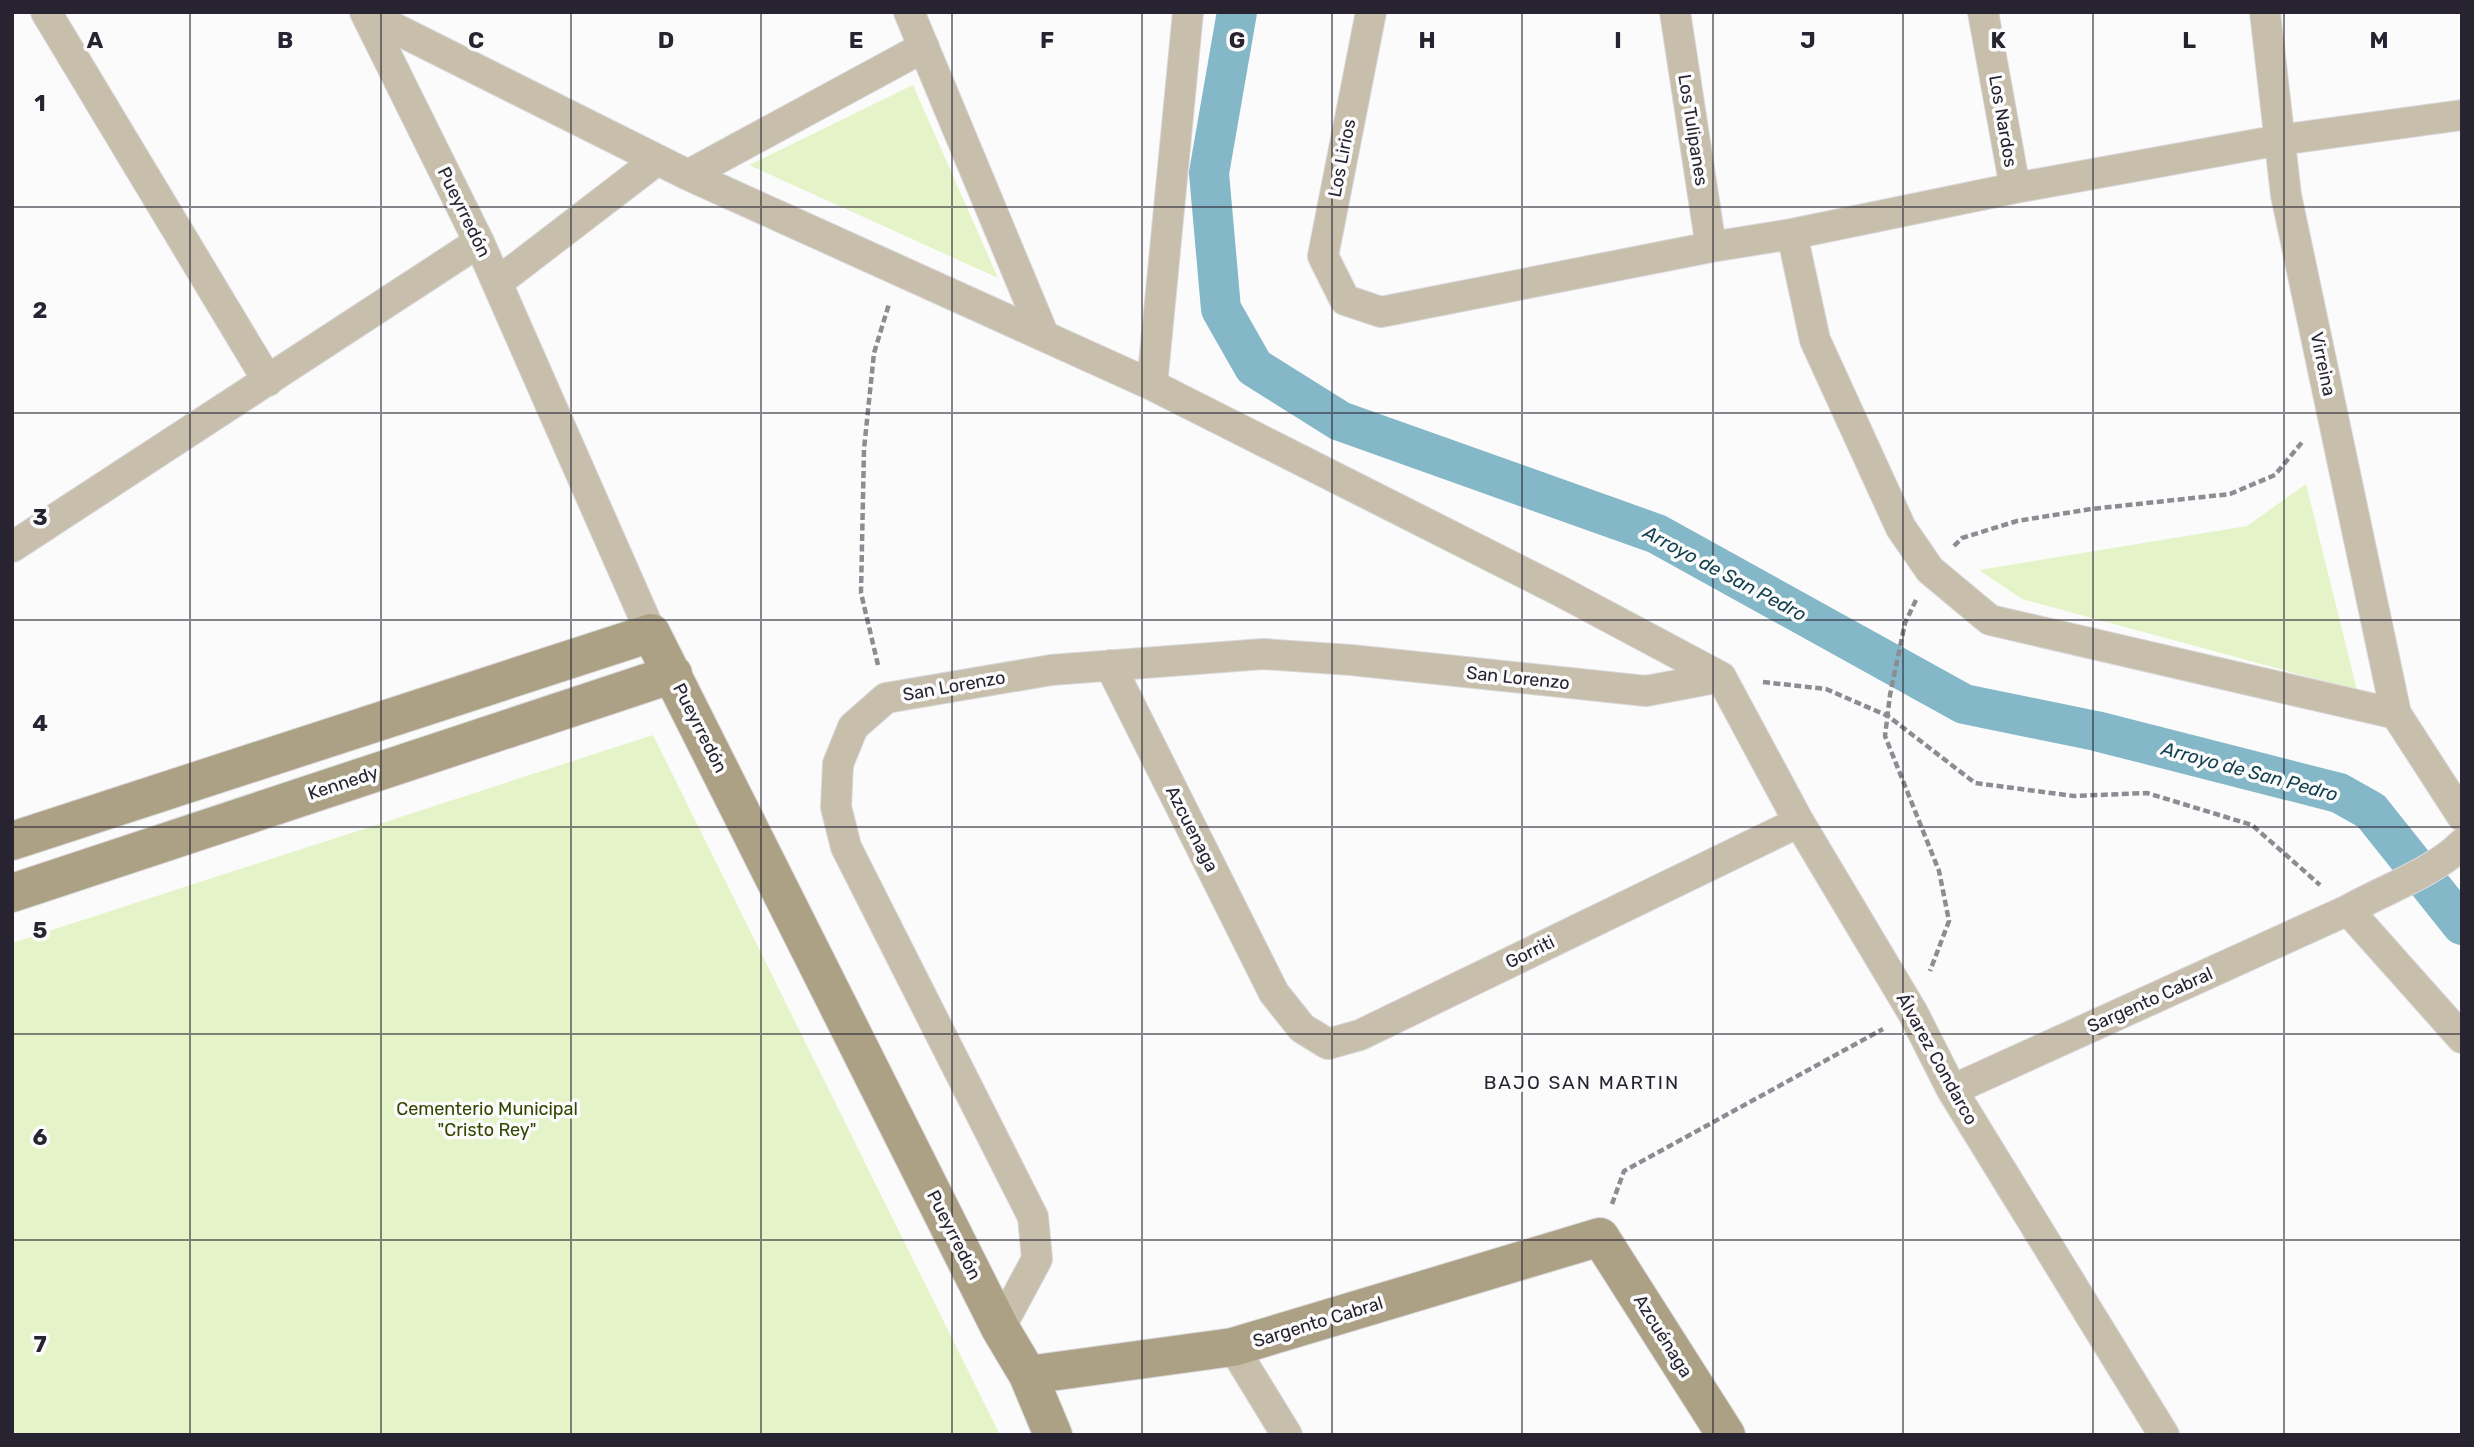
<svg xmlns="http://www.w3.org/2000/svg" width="2474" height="1447" font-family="Rubik,sans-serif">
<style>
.green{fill:#e5f4c8}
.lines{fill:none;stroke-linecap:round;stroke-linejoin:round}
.canal{stroke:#84b8c9;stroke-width:40}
.street-casing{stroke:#d9d8db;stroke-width:32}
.secondary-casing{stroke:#d9d8db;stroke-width:40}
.path{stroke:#8e8c93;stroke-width:4.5;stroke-dasharray:7 3.5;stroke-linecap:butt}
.street{stroke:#c7beac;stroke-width:30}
.secondary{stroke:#ada185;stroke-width:38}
.grid{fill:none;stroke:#272330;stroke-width:2;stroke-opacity:0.55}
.labels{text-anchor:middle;stroke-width:7;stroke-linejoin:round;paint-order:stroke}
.street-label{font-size:18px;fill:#272330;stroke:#fbfbfb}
.park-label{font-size:18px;fill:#354500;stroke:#fbfbfb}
.water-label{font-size:19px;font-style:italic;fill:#13414f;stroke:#fbfbfb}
.neighbourhood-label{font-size:19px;letter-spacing:2px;fill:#272330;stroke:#fbfbfb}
.grid-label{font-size:23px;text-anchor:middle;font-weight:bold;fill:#272330;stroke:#fbfbfb;stroke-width:7;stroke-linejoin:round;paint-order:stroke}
</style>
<rect width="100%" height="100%" fill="#fbfbfb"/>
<!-- green -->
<path class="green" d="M 913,85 L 998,278 L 749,165 Z
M 2306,484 L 2357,690 L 2022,599 L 1979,570 L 2247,526 Z
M 653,735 L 1000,1435 L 12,1435 L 12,943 Z"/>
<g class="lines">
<!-- canal -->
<path class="canal" d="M 1237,12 L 1209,173 L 1221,309 L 1254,367 L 1340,421 L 1657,534 L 1964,704 L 2096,731 L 2339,793 L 2371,811 L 2462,925"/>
<defs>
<path id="street" d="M 46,12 L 268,381
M 365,12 L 479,242 L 651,633
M 909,12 L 1044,336
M 1371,12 L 1323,256 L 1345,300 L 1381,312 L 1711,247 L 1792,234 L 2015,188 L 2280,140 L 2462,115
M 1675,12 L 1711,247
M 1983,12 L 2015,188
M 2265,12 L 2286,195 L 2396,714
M 366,14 L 688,175 L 1152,385 L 1558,590 L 1721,677
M 688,175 L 924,47
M 1792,234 L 1815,340 L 1901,528 L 1930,570 L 1990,620 L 2396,714 L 2462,816
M 498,282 L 657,160
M 1152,385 L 1188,12
M 12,547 L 479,242
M 1110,665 L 1274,993 L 1302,1028 L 1328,1044 L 1360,1035 L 1799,822
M 1721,677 L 1799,822 L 1913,1013 L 1952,1090 L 2164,1435
M 2348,910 L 2462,1038
M 1952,1090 L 2348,910 C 2385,889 2433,873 2462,844
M 1000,1328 L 1037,1259 L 1033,1217 L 846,847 L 836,807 L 838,764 L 853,727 L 886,698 L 1051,670 L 1263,654 L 1351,660 L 1646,691 L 1721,677
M 1233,1347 L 1287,1435"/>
<path id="secondary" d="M 12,841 L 651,633 L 1000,1328 L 1028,1375 L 1053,1435
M 12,893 L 673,674
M 1028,1375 L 1233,1347 L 1600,1237 L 1726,1435"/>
</defs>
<!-- street casing -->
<use href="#street" class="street-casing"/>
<!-- secondary casing -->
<use href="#secondary" class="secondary-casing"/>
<!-- path -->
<path class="path" d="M 1954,546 L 1962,538 L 2017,521 L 2091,509 L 2230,494 L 2275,475 L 2303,441
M 1916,600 L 1905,623 L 1890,695 L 1885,736 L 1939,871 L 1949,921 L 1930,971
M 878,665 L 861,593 L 864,449 L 874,353 L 889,304
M 1763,682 L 1826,689 L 1888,716 L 1975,783 L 2074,796 L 2147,793 L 2252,825 L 2320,885
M 1612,1204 L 1624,1171 L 1883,1029"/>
<!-- street -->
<use href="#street" class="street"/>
<!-- secondary -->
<use href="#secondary" class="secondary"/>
</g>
<!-- grid -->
<path class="grid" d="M 190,12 L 190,1435M 381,12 L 381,1435M 571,12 L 571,1435M 761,12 L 761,1435M 952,12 L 952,1435M 1142,12 L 1142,1435M 1332,12 L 1332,1435M 1522,12 L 1522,1435M 1713,12 L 1713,1435M 1903,12 L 1903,1435M 2093,12 L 2093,1435M 2284,12 L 2284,1435M 12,207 L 2462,207M 12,413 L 2462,413M 12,620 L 2462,620M 12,827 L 2462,827M 12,1034 L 2462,1034M 12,1240 L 2462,1240"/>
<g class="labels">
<!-- street labels -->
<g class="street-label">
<text transform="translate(2003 121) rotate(80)" y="6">Los Nardos</text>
<text transform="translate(1693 130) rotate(81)" y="6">Los Tulipanes</text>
<text transform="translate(1342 158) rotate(-79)" y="6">Los Lirios</text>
<text transform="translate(464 212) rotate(64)" y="6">Pueyrredón</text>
<text transform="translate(2323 364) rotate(78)" y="6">Virreina</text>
<text transform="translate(1518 678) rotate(6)" y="6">San Lorenzo</text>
<text transform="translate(954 686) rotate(-10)" y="6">San Lorenzo</text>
<text transform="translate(700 728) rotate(63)" y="6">Pueyrredón</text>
<text transform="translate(343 783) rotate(-18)" y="6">Kennedy</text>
<text transform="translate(1192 829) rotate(63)" y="6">Azcuenaga</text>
<text transform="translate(1530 952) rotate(-26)" y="6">Gorriti</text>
<text transform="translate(2150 1000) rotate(-24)" y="6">Sargento Cabral</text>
<text transform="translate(1937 1059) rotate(61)" y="6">Álvarez Condarco</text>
<text transform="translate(954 1235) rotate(63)" y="6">Pueyrredón</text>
<text transform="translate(1318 1322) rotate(-17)" y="6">Sargento Cabral</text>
<text transform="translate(1663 1336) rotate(58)" y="6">Azcuénaga</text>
</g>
<!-- park labels -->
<g class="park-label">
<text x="487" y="1115">Cementerio Municipal<tspan x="487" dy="21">"Cristo Rey"</tspan></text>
</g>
<!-- water labels -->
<g class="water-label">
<text transform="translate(1725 573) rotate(28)" y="7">Arroyo de San Pedro</text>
<text transform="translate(2250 771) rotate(15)" y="7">Arroyo de San Pedro</text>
</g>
<!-- neighbourhood labels -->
<g class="neighbourhood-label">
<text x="1582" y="1089">BAJO SAN MARTIN</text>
</g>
</g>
<g class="grid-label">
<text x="95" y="48">A</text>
<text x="285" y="48">B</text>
<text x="476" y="48">C</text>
<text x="666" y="48">D</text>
<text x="856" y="48">E</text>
<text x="1047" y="48">F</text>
<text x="1237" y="48">G</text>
<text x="1427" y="48">H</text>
<text x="1618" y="48">I</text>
<text x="1808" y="48">J</text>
<text x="1998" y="48">K</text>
<text x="2189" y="48">L</text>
<text x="2379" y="48">M</text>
<text x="40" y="111">1</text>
<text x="40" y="318">2</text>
<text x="40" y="525">3</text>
<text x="40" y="731">4</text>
<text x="40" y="938">5</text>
<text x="40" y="1145">6</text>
<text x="40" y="1352">7</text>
</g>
<!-- border -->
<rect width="2474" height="1447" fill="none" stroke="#272330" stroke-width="28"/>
</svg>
